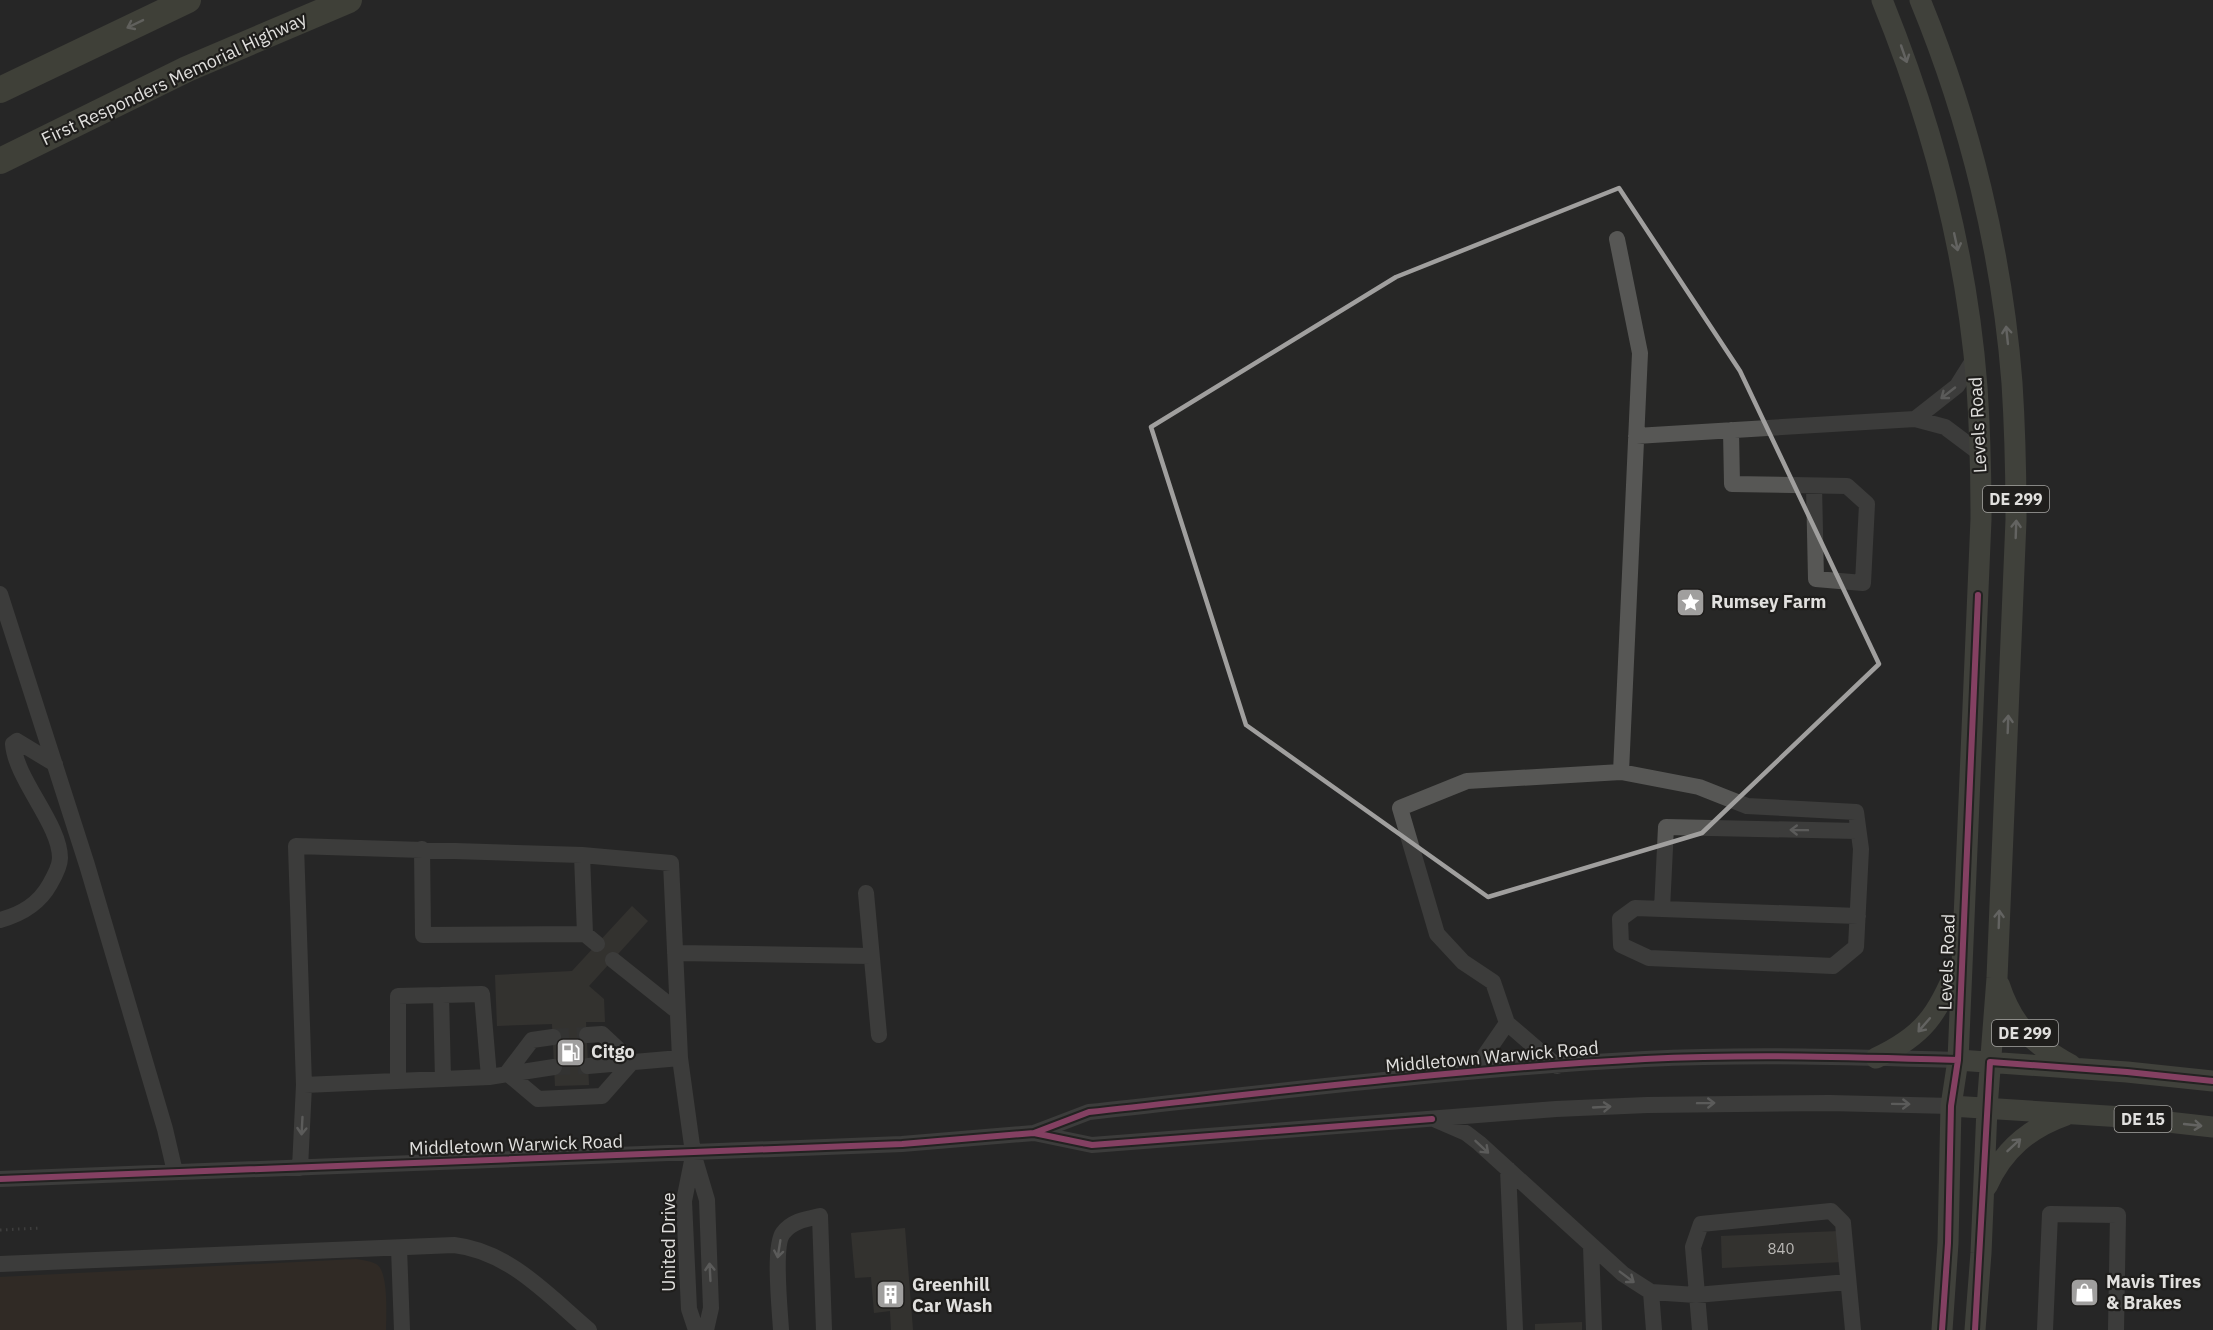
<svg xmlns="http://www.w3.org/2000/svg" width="2213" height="1330" font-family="'IBM Plex Sans',sans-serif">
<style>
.green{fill:#3d3025}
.building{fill:#44403b}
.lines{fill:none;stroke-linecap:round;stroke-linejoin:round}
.minor-tunnel{stroke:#434342;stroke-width:16;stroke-dasharray:16 8;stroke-linecap:butt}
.path{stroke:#5a5a59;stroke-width:3;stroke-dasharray:1.5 4.5;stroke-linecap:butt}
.minor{stroke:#575755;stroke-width:16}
.major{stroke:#606256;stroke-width:21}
.highway{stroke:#5d5f4f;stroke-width:26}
.cycleway-casing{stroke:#1f1e1c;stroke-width:10}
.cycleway{stroke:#f560ab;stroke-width:6}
.oneway{stroke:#a6a69e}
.oneway2{stroke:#adaea8}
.oneway3{stroke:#9c9c9a}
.marked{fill:none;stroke:#a09f9e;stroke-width:4.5;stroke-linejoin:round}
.labels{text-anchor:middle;stroke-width:4.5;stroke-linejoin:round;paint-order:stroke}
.number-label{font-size:15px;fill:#bab8b5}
.shield{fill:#1f1e1c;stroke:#a7a6a4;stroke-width:1.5}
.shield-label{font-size:16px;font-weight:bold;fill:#e1e0de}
.street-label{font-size:18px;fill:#e1e0de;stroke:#1f1e1c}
.poi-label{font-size:18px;font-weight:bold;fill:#e1e0de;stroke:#1f1e1c;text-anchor:start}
</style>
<rect width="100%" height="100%" fill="#272726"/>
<!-- green -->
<path class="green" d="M 356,1259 C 362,1260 370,1261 376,1264 C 389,1271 386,1315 386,1330 L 0,1330 L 0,1277 Z"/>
<!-- building -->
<path class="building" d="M 632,906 L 648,921 L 589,986 L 604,999 L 605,1022 L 586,1022 L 589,1085 L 555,1086 L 552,1024 L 497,1026 L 495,975 L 572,971 Z
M 905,1228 L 913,1330 L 891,1330 L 890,1311 L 874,1313 L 871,1277 L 855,1278 L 851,1233 Z
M 1840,1231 L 1842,1262 L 1722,1268 L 1721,1236 Z
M 1582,1322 L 1582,1330 L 1535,1330 L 1535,1324 Z"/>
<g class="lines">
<!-- minor-tunnel -->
<path class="minor-tunnel" d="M 553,1037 L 587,1035
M 554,1067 L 588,1066"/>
<!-- path -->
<path class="path" d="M 0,1230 L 41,1228"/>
<!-- minor -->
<path class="minor" d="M 1915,419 L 1957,386 L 1974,359
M 1731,430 L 1732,484 L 1847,486 L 1867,504 L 1863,583 L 1816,579 L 1814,486
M 1636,436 L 1915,419 L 1945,427 L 1981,454
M 0,594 L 87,865 L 165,1129 L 175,1172
M 1621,772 L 1699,787 L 1747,806 L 1856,812 L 1861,849 L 1856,947 L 1833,966 L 1649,958 L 1621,945 L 1620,919 L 1635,908 L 1858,916
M 422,849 L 423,935 L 585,934 L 597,944
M 582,855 L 585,934
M 866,893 L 879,1035
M 1662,909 L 1666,827 L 1857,831
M 0,920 C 22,914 39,904 50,884 C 54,877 60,866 60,858 C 60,824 16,780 13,744 L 17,741 L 55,764
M 675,953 L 871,956
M 613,960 L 677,1011
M 441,995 L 482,994 L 489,1077
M 1507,1023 L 1493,982 L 1463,962 L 1437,934 L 1400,808 L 1467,781 L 1621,772 L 1640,353 L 1617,239
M 553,1037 L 532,1040 L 507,1073 L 538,1099 L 602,1096 L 632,1062 L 602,1034 L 587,1035
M 588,1066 L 680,1058
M 1474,1071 L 1507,1023 L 1557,1066
M 398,1081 L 398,996 L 441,995 L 443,1079
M 304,1085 L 489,1077 L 554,1067
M 1436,1120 L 1466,1133 L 1479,1143 L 1623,1274 L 1651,1292 L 1696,1295 L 1848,1282
M 1034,1133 L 1092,1145 L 1556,1109 L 1647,1105 L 1829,1103 L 1951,1106
M 693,1156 L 684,1201 L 689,1309 L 696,1330
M 300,1168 L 304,1085 L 296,846 L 582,855 L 671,863 L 680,1058 L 693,1153 L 707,1200 L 711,1308 L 706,1330
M 1508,1169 L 1515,1330
M 0,1179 L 902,1144 L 1034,1133 L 1089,1112 C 1274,1092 1459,1069 1645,1059 C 1749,1054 1854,1057 1958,1060
M 1591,1246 L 1594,1330
M 399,1248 L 402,1330
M 0,1264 L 454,1245 C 509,1251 549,1296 589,1330
M 1651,1292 L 1654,1330
M 781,1330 C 780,1311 773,1246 783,1233 C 792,1221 806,1219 820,1216 L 824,1330
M 1700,1330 L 1693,1247 L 1701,1224 L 1831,1211 L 1843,1223 L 1853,1330
M 2045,1330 L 2050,1214 L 2118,1215 L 2116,1330"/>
<!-- major -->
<path class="major" d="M 1882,0 C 1932,123 1967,255 1977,387 C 1980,431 1981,475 1981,519 L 1958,1060 L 1951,1106 L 1948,1243 L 1942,1330
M 1920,0 C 1970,121 2002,253 2012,383 C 2015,429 2016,474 2016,520 L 1997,978 L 1987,1108 L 1981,1253 L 1975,1330
M 1999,984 C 2013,1027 2032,1043 2071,1065
M 1876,1058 C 1925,1035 1936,1015 1957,968
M 1958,1060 L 2127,1072 L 2213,1081
M 1951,1106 L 2123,1117 L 2213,1127
M 1987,1186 C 2003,1150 2029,1128 2066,1115"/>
<!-- highway -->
<path class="highway" d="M 0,90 L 188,0
M 0,161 L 187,69 L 349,0"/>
<defs>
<path id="cycleway" d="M 1034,1133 L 1092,1145 L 1432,1119
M 0,1179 L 902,1144 L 1034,1133 L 1089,1112 C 1274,1092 1459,1069 1645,1059 C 1749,1054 1854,1057 1958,1060
M 1942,1330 L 1948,1243 L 1951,1106 L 1958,1060 L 1978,595
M 1975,1330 L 1990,1062 L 2127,1072 L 2213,1081"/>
</defs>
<!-- cycleway casing -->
<use href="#cycleway" class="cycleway-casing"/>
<!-- cycleway -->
<use href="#cycleway" class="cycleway"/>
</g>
<!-- one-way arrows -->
<defs><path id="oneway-shaft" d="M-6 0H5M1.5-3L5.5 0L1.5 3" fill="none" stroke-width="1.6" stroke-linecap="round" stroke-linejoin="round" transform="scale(1.5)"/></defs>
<use class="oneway" href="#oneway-shaft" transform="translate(135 24) rotate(154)"/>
<g class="oneway2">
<use href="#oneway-shaft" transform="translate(1904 54) rotate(71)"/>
<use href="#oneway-shaft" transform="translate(1956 242) rotate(78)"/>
<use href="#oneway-shaft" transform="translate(2007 335) rotate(-96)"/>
<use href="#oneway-shaft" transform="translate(2016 529) rotate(-88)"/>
<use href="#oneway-shaft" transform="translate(2008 724) rotate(-88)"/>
<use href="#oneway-shaft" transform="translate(1999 919) rotate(-88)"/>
<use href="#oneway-shaft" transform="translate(1924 1025) rotate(131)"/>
<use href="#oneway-shaft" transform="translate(2193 1125) rotate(6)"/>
<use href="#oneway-shaft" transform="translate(2014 1145) rotate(-43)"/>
</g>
<g class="oneway3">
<use href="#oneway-shaft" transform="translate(1948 393) rotate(142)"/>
<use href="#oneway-shaft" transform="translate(1799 830) rotate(-179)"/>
<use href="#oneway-shaft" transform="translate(1706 1103) rotate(-1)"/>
<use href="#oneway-shaft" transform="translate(1901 1104) rotate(1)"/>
<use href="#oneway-shaft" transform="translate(1602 1107) rotate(-3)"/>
<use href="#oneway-shaft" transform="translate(302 1126) rotate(93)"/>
<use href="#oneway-shaft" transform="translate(1482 1147) rotate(43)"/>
<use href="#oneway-shaft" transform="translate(779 1249) rotate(99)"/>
<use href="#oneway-shaft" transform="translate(710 1272) rotate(-93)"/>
<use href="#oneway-shaft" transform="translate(1627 1277) rotate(37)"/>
</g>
<!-- marked area -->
<path d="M0 0H2213V1330H0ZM 1619,188 L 1740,371 L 1879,664 L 1702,833 L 1488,897 L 1246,725 L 1151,427 L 1396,277 Z" fill="#272726" fill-opacity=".55" fill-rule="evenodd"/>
<path class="marked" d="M 1619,188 L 1740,371 L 1879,664 L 1702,833 L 1488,897 L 1246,725 L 1151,427 L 1396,277 Z"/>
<!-- icons -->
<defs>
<symbol id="sight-square" viewBox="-11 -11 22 22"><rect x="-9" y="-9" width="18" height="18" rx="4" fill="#a09f9e" stroke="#1f1e1c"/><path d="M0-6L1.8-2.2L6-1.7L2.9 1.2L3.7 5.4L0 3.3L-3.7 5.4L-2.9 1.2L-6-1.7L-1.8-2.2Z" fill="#fff"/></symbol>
<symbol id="fuel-square" viewBox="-11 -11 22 22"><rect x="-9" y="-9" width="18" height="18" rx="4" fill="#a09f9e" stroke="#1f1e1c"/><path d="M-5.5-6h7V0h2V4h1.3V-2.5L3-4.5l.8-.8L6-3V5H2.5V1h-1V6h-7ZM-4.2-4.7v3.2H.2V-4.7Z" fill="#fff"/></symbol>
<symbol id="shop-square" viewBox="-11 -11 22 22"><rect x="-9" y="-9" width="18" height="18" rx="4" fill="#a09f9e" stroke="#1f1e1c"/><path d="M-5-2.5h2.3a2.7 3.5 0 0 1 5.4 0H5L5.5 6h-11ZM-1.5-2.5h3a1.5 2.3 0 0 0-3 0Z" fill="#fff"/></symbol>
<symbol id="building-square" viewBox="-11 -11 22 22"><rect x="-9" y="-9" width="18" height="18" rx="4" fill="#a09f9e" stroke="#1f1e1c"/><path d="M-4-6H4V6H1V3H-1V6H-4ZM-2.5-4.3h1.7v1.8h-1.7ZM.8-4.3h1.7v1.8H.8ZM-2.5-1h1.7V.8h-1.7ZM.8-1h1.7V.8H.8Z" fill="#fff"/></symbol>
</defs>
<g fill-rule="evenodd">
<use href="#sight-square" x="1674" y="586" width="33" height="33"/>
<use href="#fuel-square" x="554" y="1036" width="33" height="33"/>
<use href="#shop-square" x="2068" y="1276" width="33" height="33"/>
<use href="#building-square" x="874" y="1278" width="33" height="33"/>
</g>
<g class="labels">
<!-- number labels -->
<g class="number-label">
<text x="1781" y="1254">840</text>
</g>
<!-- shield labels -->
<g class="shield">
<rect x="1983" y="486" width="66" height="26" rx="4.5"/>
<rect x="1992" y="1020" width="66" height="26" rx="4.5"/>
<rect x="2114.5" y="1106" width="57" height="26" rx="4.5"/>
</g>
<g class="shield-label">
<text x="2016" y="505">DE 299</text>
<text x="2025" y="1039">DE 299</text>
<text x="2143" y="1125">DE 15</text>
</g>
<!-- street labels -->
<g class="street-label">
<text transform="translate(174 79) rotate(-25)" y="6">First Responders Memorial Highway</text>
<text transform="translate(1978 425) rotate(-93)" y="6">Levels Road</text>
<text transform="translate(1947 962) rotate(-88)" y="6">Levels Road</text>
<text transform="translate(1492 1057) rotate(-5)" y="6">Middletown Warwick Road</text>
<text transform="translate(516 1145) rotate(-2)" y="6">Middletown Warwick Road</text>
<text transform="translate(669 1242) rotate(-90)" y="6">United Drive</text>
</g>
<!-- poi labels -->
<g class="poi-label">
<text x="1711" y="608">Rumsey Farm</text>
<text x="591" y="1058">Citgo</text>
<text x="2106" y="1288">Mavis Tires<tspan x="2106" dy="21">&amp; Brakes</tspan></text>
<text x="912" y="1291">Greenhill<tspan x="912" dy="21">Car Wash</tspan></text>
</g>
</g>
</svg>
